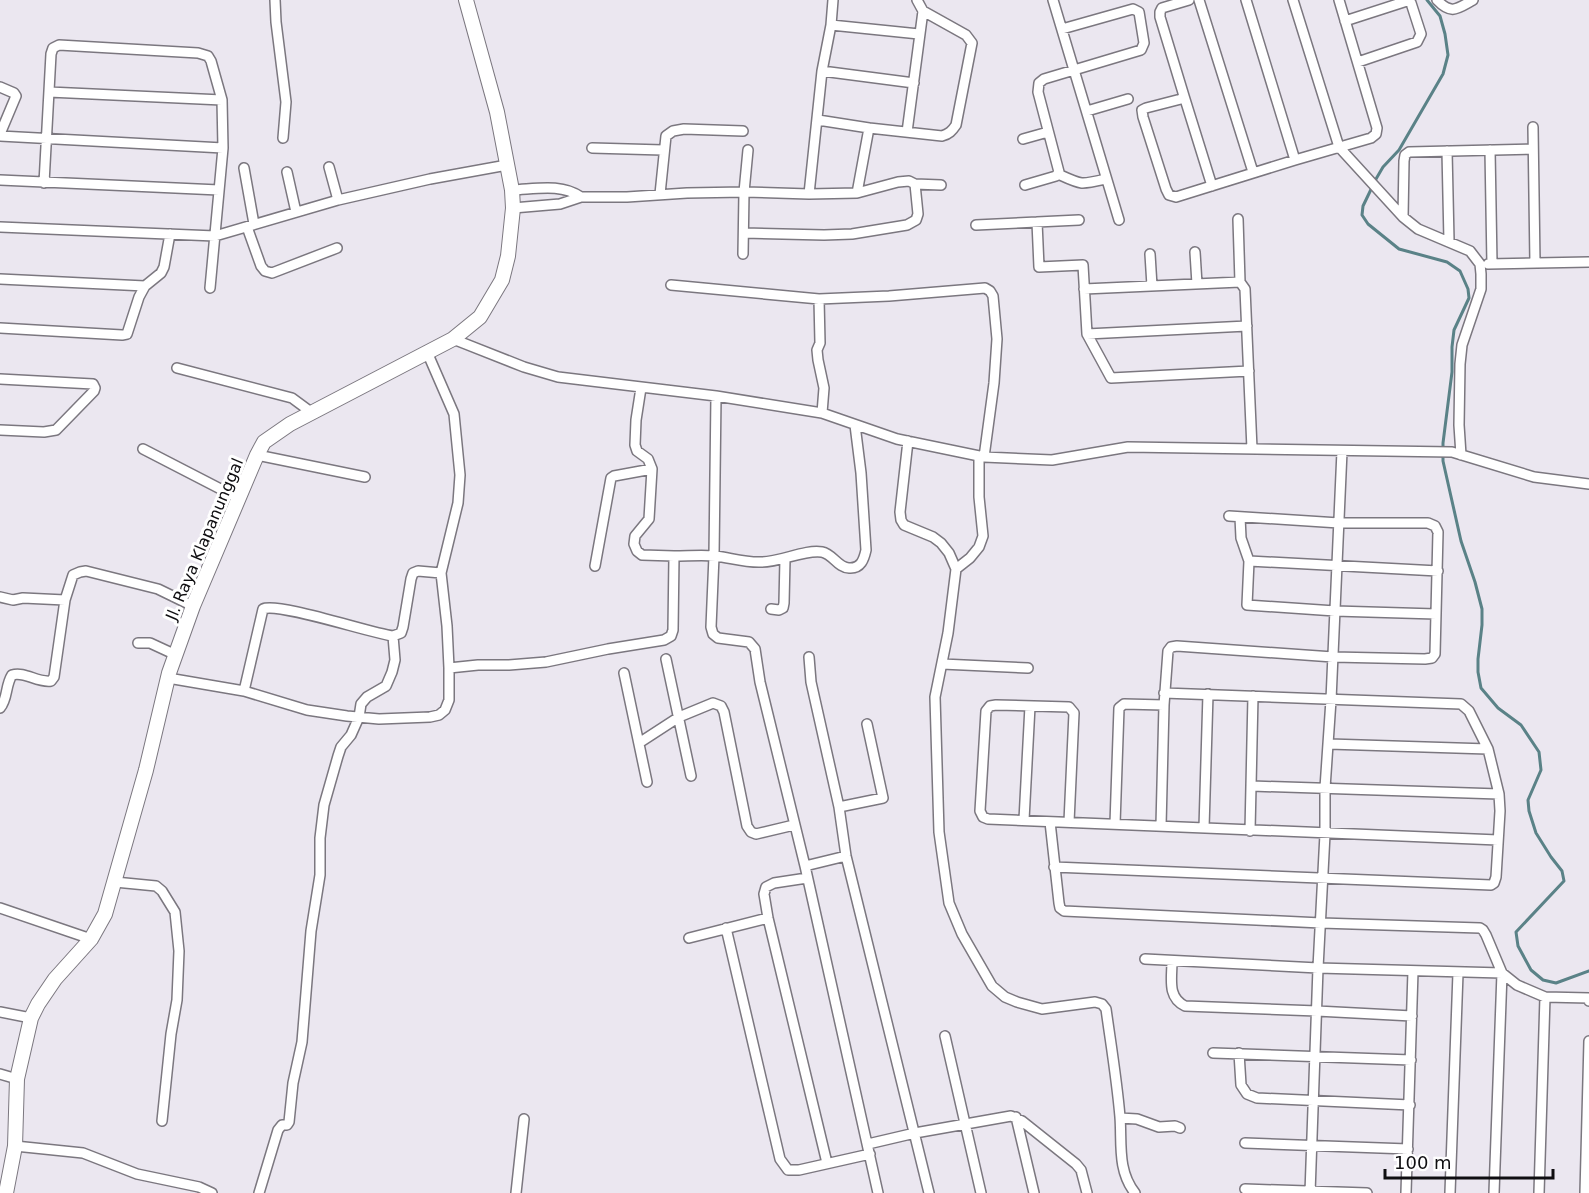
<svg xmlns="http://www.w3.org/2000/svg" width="1589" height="1193" font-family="'DejaVu Sans',sans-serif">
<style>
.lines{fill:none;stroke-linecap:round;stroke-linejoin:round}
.stream{stroke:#5a8287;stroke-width:3}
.street-casing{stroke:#7b777f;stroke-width:12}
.secondary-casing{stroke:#7b777f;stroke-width:16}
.street{stroke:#fff;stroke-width:9}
.secondary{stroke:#fff;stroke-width:14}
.labels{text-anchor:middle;stroke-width:6;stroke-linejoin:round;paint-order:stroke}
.street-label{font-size:16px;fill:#0f0e11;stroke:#fff}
</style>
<rect width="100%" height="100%" fill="#ebe7f0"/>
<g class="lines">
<!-- stream -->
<path class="stream" d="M 1427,0 L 1440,16 L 1445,34 L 1448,55 L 1443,74 L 1399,150 L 1383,167 L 1376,179 L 1363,206 L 1362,215 L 1368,224 L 1399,249 L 1447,262 L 1460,271 L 1468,289 L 1469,298 L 1454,330 L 1452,347 L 1452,372 L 1443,443 L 1443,461 L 1461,541 L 1475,582 L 1482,609 L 1482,625 L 1478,659 L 1478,672 L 1481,688 L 1498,708 L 1521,725 L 1539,752 L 1541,770 L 1528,800 L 1529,811 L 1536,833 L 1551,857 L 1562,871 L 1564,881 L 1516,932 L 1518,946 L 1531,970 L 1543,980 L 1556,983 L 1589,971"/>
<defs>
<path id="street" d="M 275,0 L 276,22 L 286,102 L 283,138
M 1053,0 L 1119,220
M 1189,0 L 1162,8 L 1160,12 L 1160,17 L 1184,96 L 1181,99 L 1146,108 L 1142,110 L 1143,117 L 1166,189 L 1169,195 L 1176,197 L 1295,160 L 1371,138 L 1376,134 L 1377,128 L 1339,0
M 1199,0 L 1253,172
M 1246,0 L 1295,160
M 1293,0 L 1339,147 L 1403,217 L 1418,229 L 1470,251 L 1480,264 L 1481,274 L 1481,289 L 1462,345 L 1460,364 L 1459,425 L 1461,455
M 1437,0 C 1451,15 1457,9 1473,0
M 1345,21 L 1407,1 L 1411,3 L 1421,34 L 1417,42 L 1358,62
M 831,25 L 919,34
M 822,71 L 914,83
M 0,87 L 14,93 L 16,96 L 0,134
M 49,92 L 222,100
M 1184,96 L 1212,186
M 1087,111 L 1128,99
M 818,120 L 869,128 L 942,136 C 949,134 952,131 956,125 L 972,43 L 966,35 L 923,11 L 917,0
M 1533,127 L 1535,263
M 907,132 L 923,11
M 0,136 L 223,148
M 1023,139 L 1048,132
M 592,148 L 663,150
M 1490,150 L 1492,264
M 1447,151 L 1449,241
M 329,167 L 338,200
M 244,168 L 254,224
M 287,172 L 296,212
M 1058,174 C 1082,185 1080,185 1106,179
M 0,180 L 219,190
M 44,183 L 51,54 L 53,48 L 59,45 L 198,53 L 208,56 L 211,61 L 222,100 L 223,148 L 210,288
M 1025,185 L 1056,176 L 1059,172 L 1038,92 L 1039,83 L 1044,79 L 1141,50 L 1144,43 L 1139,12 L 1133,9 L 1062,29
M 512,190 C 536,189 561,183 581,197
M 857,193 L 869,128
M 660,194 L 666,136 L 673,131 L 684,129 L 743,131
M 809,194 L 822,71 L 831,25 L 833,0
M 513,208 L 560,204 L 581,197 L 627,197 L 687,193 L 744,192 L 809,194 L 857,193 L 898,182 L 909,181 L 915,184 L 941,185
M 1403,217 L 1404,161 L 1405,155 L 1409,152 L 1533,149
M 1238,219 L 1240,282
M 1037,222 L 1039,267 L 1083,265 L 1087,334 L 1111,378 L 1249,371
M 976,225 L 1079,220
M 0,227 L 215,236 L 338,200 L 430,179 L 507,165
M 247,227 L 261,266 L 265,271 L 272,273 L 337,248
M 744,233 L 824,235 L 852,234 L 907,225 L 916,220 L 918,214 L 915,184
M 1195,252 L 1197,284
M 743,254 L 744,192 L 748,150
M 1150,254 L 1152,286
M 1488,264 L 1589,262
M 0,279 L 145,286
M 671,285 L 819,299 L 889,296 L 985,288 L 990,291 L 993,296 L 997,339 L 994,383 L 984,457
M 1084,289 L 1240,282 L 1245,289 L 1252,449
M 819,299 L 820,343 L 817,350 L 818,360 L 824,388 L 822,413
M 0,328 L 122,335 L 127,334 L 139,297 L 145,286 L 161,273 L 164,267 L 170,234
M 1087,334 L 1247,326
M 453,339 L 524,367 L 558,377 L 716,396 L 822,413 L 897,439 L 984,457 L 1052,460 L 1128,447 L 1452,452 L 1534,477 L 1589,484
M 177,368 L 292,398 L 311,412
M 0,379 L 93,384 L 95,388 L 94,391 L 56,430 L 44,432 L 0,430
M 641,388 L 636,420 L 635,445 L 637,451 L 648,459 L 652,469 L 649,519 L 635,536 L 634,544 L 637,551 L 642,555 L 674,556
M 716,396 L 714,556 L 711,627 L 713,634 L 718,638 L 749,642 L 755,649 L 760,682 L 805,866 L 878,1193
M 908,441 L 900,512 L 901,520 L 904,525 L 933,537 L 941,543 L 949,553 L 956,569 L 948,633 L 935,697 L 939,832 L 949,903 L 962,934 L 992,986 L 1005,997 L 1017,1002 L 1042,1009 L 1095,1002 L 1102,1004 L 1106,1009 C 1111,1045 1117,1081 1120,1117 C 1122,1143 1117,1170 1135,1193
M 143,449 L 238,498
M 257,455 L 365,477
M 1240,517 L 1241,538 L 1249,561 L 1247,605 L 1335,611 L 1436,614
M 1249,561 L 1438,571
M 595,566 L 611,478 L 614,476 L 652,469
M 956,569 L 970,558 L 979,547 L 983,536 L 979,497 L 979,456
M 0,597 L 13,600 L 23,598 L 65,600 L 73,575 L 80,572 L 86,571 L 158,589 L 193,606
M 771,609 L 779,610 L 783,608 L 784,603 L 785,559
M 138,643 L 150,643 L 176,655
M 809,657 L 811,682 L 839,807 L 846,856 L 929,1193
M 666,659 L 691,776
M 942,664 L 1028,668
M 449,668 L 478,665 L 509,665 L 546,662 L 608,649 L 664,640 L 671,636 L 673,630 L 674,556 C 688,556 702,555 716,556 C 731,558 747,563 762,562 C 781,562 805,549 822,552 C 833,554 838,568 849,568 C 861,569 864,559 866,550 L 861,473 L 855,425
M 624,673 L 647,782
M 168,678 L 244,691 L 307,710 L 347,716 L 379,719 L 430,717 L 439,715 L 445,710 L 449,700 L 449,668 L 447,626 L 441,573 L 458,503 L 460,475 L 454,414 L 427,352
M 244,691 L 263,609 C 278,602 370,633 393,636 L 401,633 L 403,627 L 411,579 L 413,573 L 418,571 L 441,573
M 1164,693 L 1461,704 L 1469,711 L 1488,749
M 0,708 C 8,699 5,686 12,675 C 25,671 37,683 51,681 L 54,677 L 65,600
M 639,743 L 679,717 L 713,703 L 721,706 L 724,712 L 747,826 L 751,832 L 756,834 L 794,825
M 1252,786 L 1499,794
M 839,807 L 883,798 L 867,724
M 1024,820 L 1030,706
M 1050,822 L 1059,903 L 1060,908 L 1064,911 L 1321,923 L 1480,928 L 1483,930 L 1486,935 L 1502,973 L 1517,985 L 1545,997 L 1589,998 L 1589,1001
M 1069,822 L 1074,713 L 1069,707 L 996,705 L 990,706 L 986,711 L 980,811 L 983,817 L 988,819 L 1498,840
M 1115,824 L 1119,708 L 1124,704 L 1164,705 L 1168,651 L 1171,647 L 1177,646 L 1333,657 L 1425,659 L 1432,658 L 1435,654 L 1438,532 L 1435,526 L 1428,523 L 1339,523 L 1229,516
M 1161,826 L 1164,705
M 1204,828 L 1208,694
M 1250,831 L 1253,696
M 805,866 L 846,856
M 1054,867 L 1491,885 L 1494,883 L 1496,877 L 1500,811 L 1499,794 L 1488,749 L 1329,744
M 807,878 L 774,883 L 766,887 L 764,894 L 768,918 L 827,1163
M 115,882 L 156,886 L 162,891 L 175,912 L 179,951 L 177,1000 L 171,1034 L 162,1121
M 0,908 L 91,939
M 726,928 L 780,1159 L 788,1170 L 799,1170 L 870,1154
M 689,938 L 768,918
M 1145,959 L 1318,968 L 1502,973 L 1494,1193
M 1172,961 C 1172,979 1167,997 1185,1006 L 1317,1011 L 1412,1016
M 0,1012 L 31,1018
M 945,1036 L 981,1193
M 1213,1053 L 1411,1060
M 1239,1053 L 1241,1085 L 1247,1094 L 1257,1098 L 1410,1105
M 0,1074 L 17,1079
M 1016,1117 L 1034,1193
M 1120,1118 L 1137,1119 L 1159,1127 L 1175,1126 L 1180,1128
M 1245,1143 L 1408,1149
M 868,1144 L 915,1133 L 1011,1116 L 1022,1121 L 1076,1164 L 1081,1170 L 1087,1193
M 15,1146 L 83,1153 L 137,1174 L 199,1187 L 212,1193
M 1245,1189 L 1367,1193
M 259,1193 L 278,1130 L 282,1125 L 287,1125 L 289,1122 L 293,1083 L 302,1042 L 311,931 L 320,875 L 320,838 L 324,805 L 338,756 L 341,747 L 351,735 L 359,717 L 361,704 L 367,697 L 386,686 L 392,672 L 395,660 L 393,636
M 516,1193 L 524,1119
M 1310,1193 L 1318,968 L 1325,834 L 1325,788 L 1331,700 L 1342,451
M 1406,1193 L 1413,971
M 1450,1193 L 1458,973
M 1539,1193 L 1545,997
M 1585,1193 L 1589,1041"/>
<path id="secondary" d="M 6,1193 L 15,1146 L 17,1079 L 31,1018 L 38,1004 L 55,979 L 91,939 L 105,914 L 146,770 L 169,673 L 193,606 L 257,455 L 264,442 L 290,424 L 453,339 L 480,317 L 502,280 L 508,256 L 513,208 L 512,190 L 497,112 L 466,0"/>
</defs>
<!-- street casing -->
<use href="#street" class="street-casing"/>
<!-- secondary casing -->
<use href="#secondary" class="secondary-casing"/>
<!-- street -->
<use href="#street" class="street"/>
<!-- secondary -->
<use href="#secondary" class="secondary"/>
</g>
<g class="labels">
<!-- street labels -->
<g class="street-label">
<text transform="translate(204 539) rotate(-67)" y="6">Jl. Raya Klapanunggal</text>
</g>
</g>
<!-- scale -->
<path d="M1385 1169v9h168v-9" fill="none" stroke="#0f0e11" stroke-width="3"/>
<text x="1394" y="1169" font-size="18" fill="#0f0e11" stroke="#ffffff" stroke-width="4.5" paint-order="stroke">100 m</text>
</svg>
